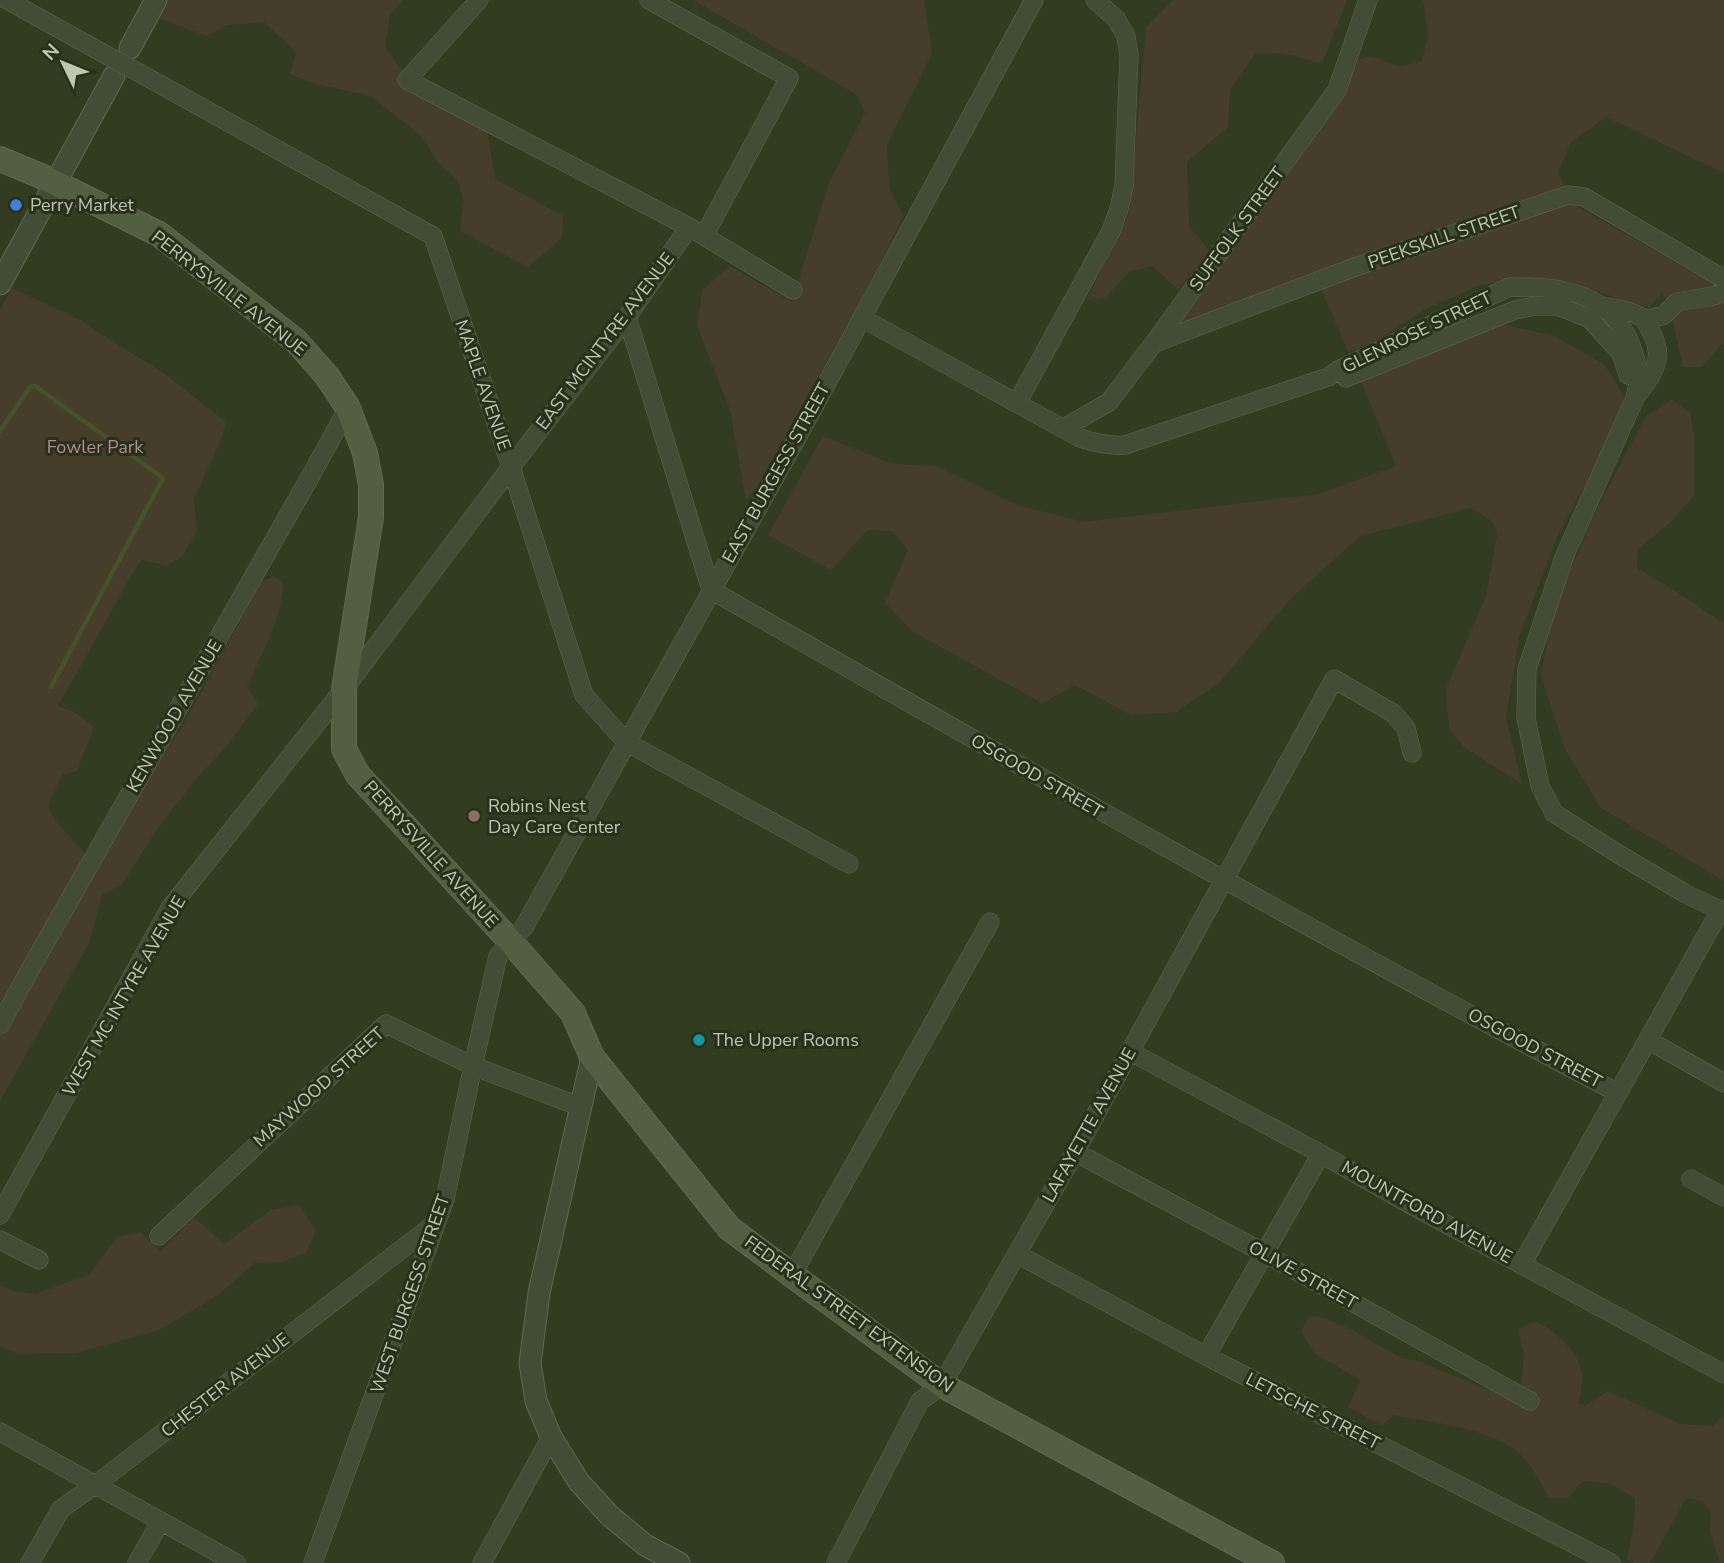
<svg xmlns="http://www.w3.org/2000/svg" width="1724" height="1563" font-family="'Nunito Sans',sans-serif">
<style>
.green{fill:#463e2a}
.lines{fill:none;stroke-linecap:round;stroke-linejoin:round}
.stream{stroke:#435528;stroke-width:4.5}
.minor-casing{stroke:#616953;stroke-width:19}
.tertiary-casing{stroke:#616953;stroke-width:23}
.secondary-casing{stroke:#616953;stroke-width:26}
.minor{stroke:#434c35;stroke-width:18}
.tertiary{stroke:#434c35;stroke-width:21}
.secondary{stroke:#535f42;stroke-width:24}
.minor-bridge-casing{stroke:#616953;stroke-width:19;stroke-linecap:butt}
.minor-bridge{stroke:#434c35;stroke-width:18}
.shop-dot{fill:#3f7fe0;stroke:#28301a;stroke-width:2.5}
.education-dot{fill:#8d6e63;stroke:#28301a;stroke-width:2.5}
.culture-dot{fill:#0f9aa8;stroke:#28301a;stroke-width:2.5}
.labels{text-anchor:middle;stroke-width:6;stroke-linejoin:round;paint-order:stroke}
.poi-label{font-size:18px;fill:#bec8b0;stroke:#28301a;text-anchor:start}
.street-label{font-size:18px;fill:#bec8b0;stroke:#28301a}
.park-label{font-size:18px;fill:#b38c8c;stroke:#28301a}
</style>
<rect width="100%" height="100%" fill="#323c21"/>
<!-- green -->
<path class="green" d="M 167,0 L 403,0 L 390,15 L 385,47 L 418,92 L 487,129 L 495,179 L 563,216 L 562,238 L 528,267 L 460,231 L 464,201 L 457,180 L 437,161 L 420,135 L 371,96 L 316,84 L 290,74 L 296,52 L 264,22 L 227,25 L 207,36 L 158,18 Z
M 693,0 L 924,0 L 932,53 L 887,145 L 889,187 L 903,217 L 867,288 L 758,486 L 746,500 L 730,410 L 697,326 L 702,290 L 730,266 L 792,302 L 829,183 L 865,113 L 856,94 Z
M 1173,0 L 1347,0 L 1322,64 C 1297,56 1284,52 1256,53 L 1230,89 L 1228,127 L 1187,162 L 1189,227 L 1209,250 L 1178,290 L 1153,266 L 1130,271 L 1106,297 L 1087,300 L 1129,214 L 1146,27 Z
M 1423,0 L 1724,0 L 1724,173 L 1606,117 L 1571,142 L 1558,172 L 1571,203 L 1724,290 L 1724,345 L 1722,344 L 1702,367 L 1683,367 L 1668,301 L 1662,293 L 1650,307 L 1616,298 L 1577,283 L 1530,279 L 1480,285 L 1426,309 L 1370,344 L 1348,352 L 1317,280 L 1192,324 L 1176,320 L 1351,63 L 1370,56 L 1401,67 L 1422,61 L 1428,36 Z
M 12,288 L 82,321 L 99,333 L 164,373 L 226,422 L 221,440 L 194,499 L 197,531 L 183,556 L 167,566 L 142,560 L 134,571 L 58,706 L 74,712 L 94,726 L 77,771 L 62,775 L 48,806 L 57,823 L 85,853 L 99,854 L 138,789 L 181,729 L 262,581 L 275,577 L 283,584 C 281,620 262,654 247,686 L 258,704 L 225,748 L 198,777 L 158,828 L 122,884 L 102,895 L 89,943 L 0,1101 L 0,310 Z
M 1501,324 L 1555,336 L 1605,365 L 1626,399 L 1602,453 L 1557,537 L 1519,637 L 1506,718 L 1522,784 L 1464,747 L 1449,729 L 1446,689 L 1486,596 L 1497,535 C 1494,519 1484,515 1470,508 L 1361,536 L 1292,597 L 1220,682 L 1176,712 L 1131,715 L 1075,685 L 1042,703 L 912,631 L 885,603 L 908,550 L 892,531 L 868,530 L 831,570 L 768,535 L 823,436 L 893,464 L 937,466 L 1017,505 L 1084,522 L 1319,494 L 1396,466 L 1360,379 Z
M 1672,400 L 1690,412 L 1694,437 L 1694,496 L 1669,524 L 1638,549 L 1637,568 L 1688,599 L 1724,624 L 1724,881 L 1601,808 L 1566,751 L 1541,676 L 1553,610 L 1599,505 L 1646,416 Z
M 299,1205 L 316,1231 L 306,1253 L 282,1262 L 255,1263 L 214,1298 L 159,1330 L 76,1353 L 18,1354 L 0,1346 L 0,1285 L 13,1291 L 36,1294 L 90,1274 L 117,1237 L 140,1232 L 161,1251 L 194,1217 L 224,1244 L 271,1210 Z
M 1309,1317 L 1322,1317 L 1352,1330 L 1401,1358 L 1418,1361 L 1501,1395 L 1521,1386 L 1524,1355 L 1518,1330 L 1535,1321 C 1552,1328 1577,1350 1581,1369 C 1584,1379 1580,1393 1579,1403 L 1585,1406 L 1608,1391 L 1680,1424 L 1713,1426 L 1724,1415 L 1724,1563 L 1720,1563 L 1710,1532 L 1711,1512 L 1702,1501 L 1686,1498 L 1650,1563 L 1633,1563 L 1627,1559 L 1634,1524 L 1635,1498 L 1609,1483 L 1583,1481 L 1568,1498 L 1549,1498 C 1541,1484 1533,1468 1522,1456 C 1500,1430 1426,1421 1393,1415 L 1382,1426 L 1348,1407 L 1361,1380 L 1315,1354 L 1301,1331 Z"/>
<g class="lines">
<!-- stream -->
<path class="stream" d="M 0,431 L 30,387 L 35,386 L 163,478 L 51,687"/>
<defs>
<path id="minor" d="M 7,0 L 108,56
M 479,0 L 407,80 L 689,227 L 793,290
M 649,0 L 789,78 L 704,236
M 136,71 L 433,236 L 511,467 L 584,695 L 626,742 L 849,864
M 1602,306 C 1616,309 1634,310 1645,320 C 1645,321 1650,329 1650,330 C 1666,356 1654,374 1637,395
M 627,317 L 711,590 C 1011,761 1312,932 1618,1093
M 862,318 L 1080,438 C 1095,443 1109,446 1125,445 L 1328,377 L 1340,369 L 1509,287 C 1534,287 1560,287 1583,296 C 1612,307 1629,332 1636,361 C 1637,366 1639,372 1639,376 C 1639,383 1636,391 1635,398 L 1565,555 L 1527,669 L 1526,718 L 1540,786 L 1554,813 L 1615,852 L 1686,894 L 1724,912
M 1645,320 L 1664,315 L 1677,302 L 1713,296 L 1724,292
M 1154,343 L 1355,267 L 1568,195 L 1584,197 L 1724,279
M 1346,378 L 1515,310 L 1535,306 L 1558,306 L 1590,319 L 1621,353 L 1628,375
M 1017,403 L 1111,231 L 1119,209 L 1124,186 L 1129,55 L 1126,36 L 1116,19 L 1095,0
M 1064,428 L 1109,402 L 1154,343 L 1337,90 L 1368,0
M 0,1025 L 32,966 L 310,477 L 348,408
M 1648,1040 L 1724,1083
M 1129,1051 L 1321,1154 L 1411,1205 L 1724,1374
M 1075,1152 L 1264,1253 L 1530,1401
M 1691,1179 L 1724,1197
M 0,1215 L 170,908 L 344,689 L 511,467 L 627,317 L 689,227
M 159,1236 L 386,1024 L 473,1066 L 581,1107
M 0,1240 L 39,1260
M 1017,1254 L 1206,1356 L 1611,1563
M 1522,1264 L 1720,911
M 792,1275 L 990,922
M 1206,1356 L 1321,1154
M 0,1432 L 236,1563
M 30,1563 L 61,1509 L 95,1485 L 437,1222
M 137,1563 L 161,1521
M 313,1563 L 445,1199 L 473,1066 L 498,956 L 524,927 L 803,427 L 1034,0
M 482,1563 L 551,1437
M 836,1563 L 920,1401 L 942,1385 L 1075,1152 L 1334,679 L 1393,713 L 1406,728 L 1412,753"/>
<path id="tertiary" d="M 130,48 L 156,0
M 0,284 L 114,76
M 592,1057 L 539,1293 L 530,1363 L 536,1401 L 551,1437 L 579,1482 L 609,1515 L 645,1545 L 679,1563"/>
<path id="secondary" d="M 0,159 L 41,176 L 159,234 L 296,341 L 327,376 L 348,408 L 365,453 L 371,485 L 371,517 L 344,689 L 344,749 L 358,775 L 511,942 L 573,1013 L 592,1057 L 729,1228 L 792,1275 L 942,1385 L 1272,1563"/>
</defs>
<!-- minor casing -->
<use href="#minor" class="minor-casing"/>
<!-- tertiary casing -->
<use href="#tertiary" class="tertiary-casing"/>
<!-- secondary casing -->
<use href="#secondary" class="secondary-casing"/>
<!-- minor -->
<use href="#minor" class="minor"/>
<!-- tertiary -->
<use href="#tertiary" class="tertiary"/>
<!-- secondary -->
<use href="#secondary" class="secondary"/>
<defs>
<path id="minor-bridge" d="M 108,56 L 136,71"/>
</defs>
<!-- minor-bridge casing -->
<use href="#minor-bridge" class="minor-bridge-casing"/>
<!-- minor-bridge -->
<use href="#minor-bridge" class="minor-bridge"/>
</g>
<!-- markers -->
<circle class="shop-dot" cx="16" cy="205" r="7"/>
<circle class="education-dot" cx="474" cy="816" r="7"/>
<circle class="culture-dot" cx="699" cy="1040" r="7"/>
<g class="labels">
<!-- poi labels -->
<g class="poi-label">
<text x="30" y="211">Perry Market</text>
<text x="488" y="812">Robins Nest<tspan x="488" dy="21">Day Care Center</tspan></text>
<text x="713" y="1046">The Upper Rooms</text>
</g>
<!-- street labels -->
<g class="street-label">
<text transform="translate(1237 229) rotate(-54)" y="6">SUFFOLK STREET</text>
<text transform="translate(1444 237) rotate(-19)" y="6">PEEKSKILL STREET</text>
<text transform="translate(229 293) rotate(38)" y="6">PERRYSVILLE AVENUE</text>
<text transform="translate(1417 332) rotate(-26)" y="6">GLENROSE STREET</text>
<text transform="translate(605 341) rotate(-53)" y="6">EAST MCINTYRE AVENUE</text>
<text transform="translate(483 385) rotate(71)" y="6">MAPLE AVENUE</text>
<text transform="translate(776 473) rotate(-61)" y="6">EAST BURGESS STREET</text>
<text transform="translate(174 716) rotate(-60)" y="6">KENWOOD AVENUE</text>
<text transform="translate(1037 776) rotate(30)" y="6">OSGOOD STREET</text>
<text transform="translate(431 854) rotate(48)" y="6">PERRYSVILLE AVENUE</text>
<text transform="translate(124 996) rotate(-60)" y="6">WEST MC INTYRE AVENUE</text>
<text transform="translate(1535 1048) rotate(28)" y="6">OSGOOD STREET</text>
<text transform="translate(319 1087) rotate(-42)" y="6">MAYWOOD STREET</text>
<text transform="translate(1089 1125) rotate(-61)" y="6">LAFAYETTE AVENUE</text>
<text transform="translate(1427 1212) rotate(29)" y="6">MOUNTFORD AVENUE</text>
<text transform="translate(1303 1275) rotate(29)" y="6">OLIVE STREET</text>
<text transform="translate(410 1294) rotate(-71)" y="6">WEST BURGESS STREET</text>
<text transform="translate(849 1314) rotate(36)" y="6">FEDERAL STREET EXTENSION</text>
<text transform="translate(225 1385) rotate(-38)" y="6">CHESTER AVENUE</text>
<text transform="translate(1313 1411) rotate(27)" y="6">LETSCHE STREET</text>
</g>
<!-- park labels -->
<g class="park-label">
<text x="95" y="453">Fowler Park</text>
</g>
</g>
<!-- north arrow -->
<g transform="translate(63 63) rotate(313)" stroke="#28301a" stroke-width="5" paint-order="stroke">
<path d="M0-5L12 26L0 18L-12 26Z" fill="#bec8b0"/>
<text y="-10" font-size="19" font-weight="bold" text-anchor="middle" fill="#bec8b0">N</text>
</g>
</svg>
